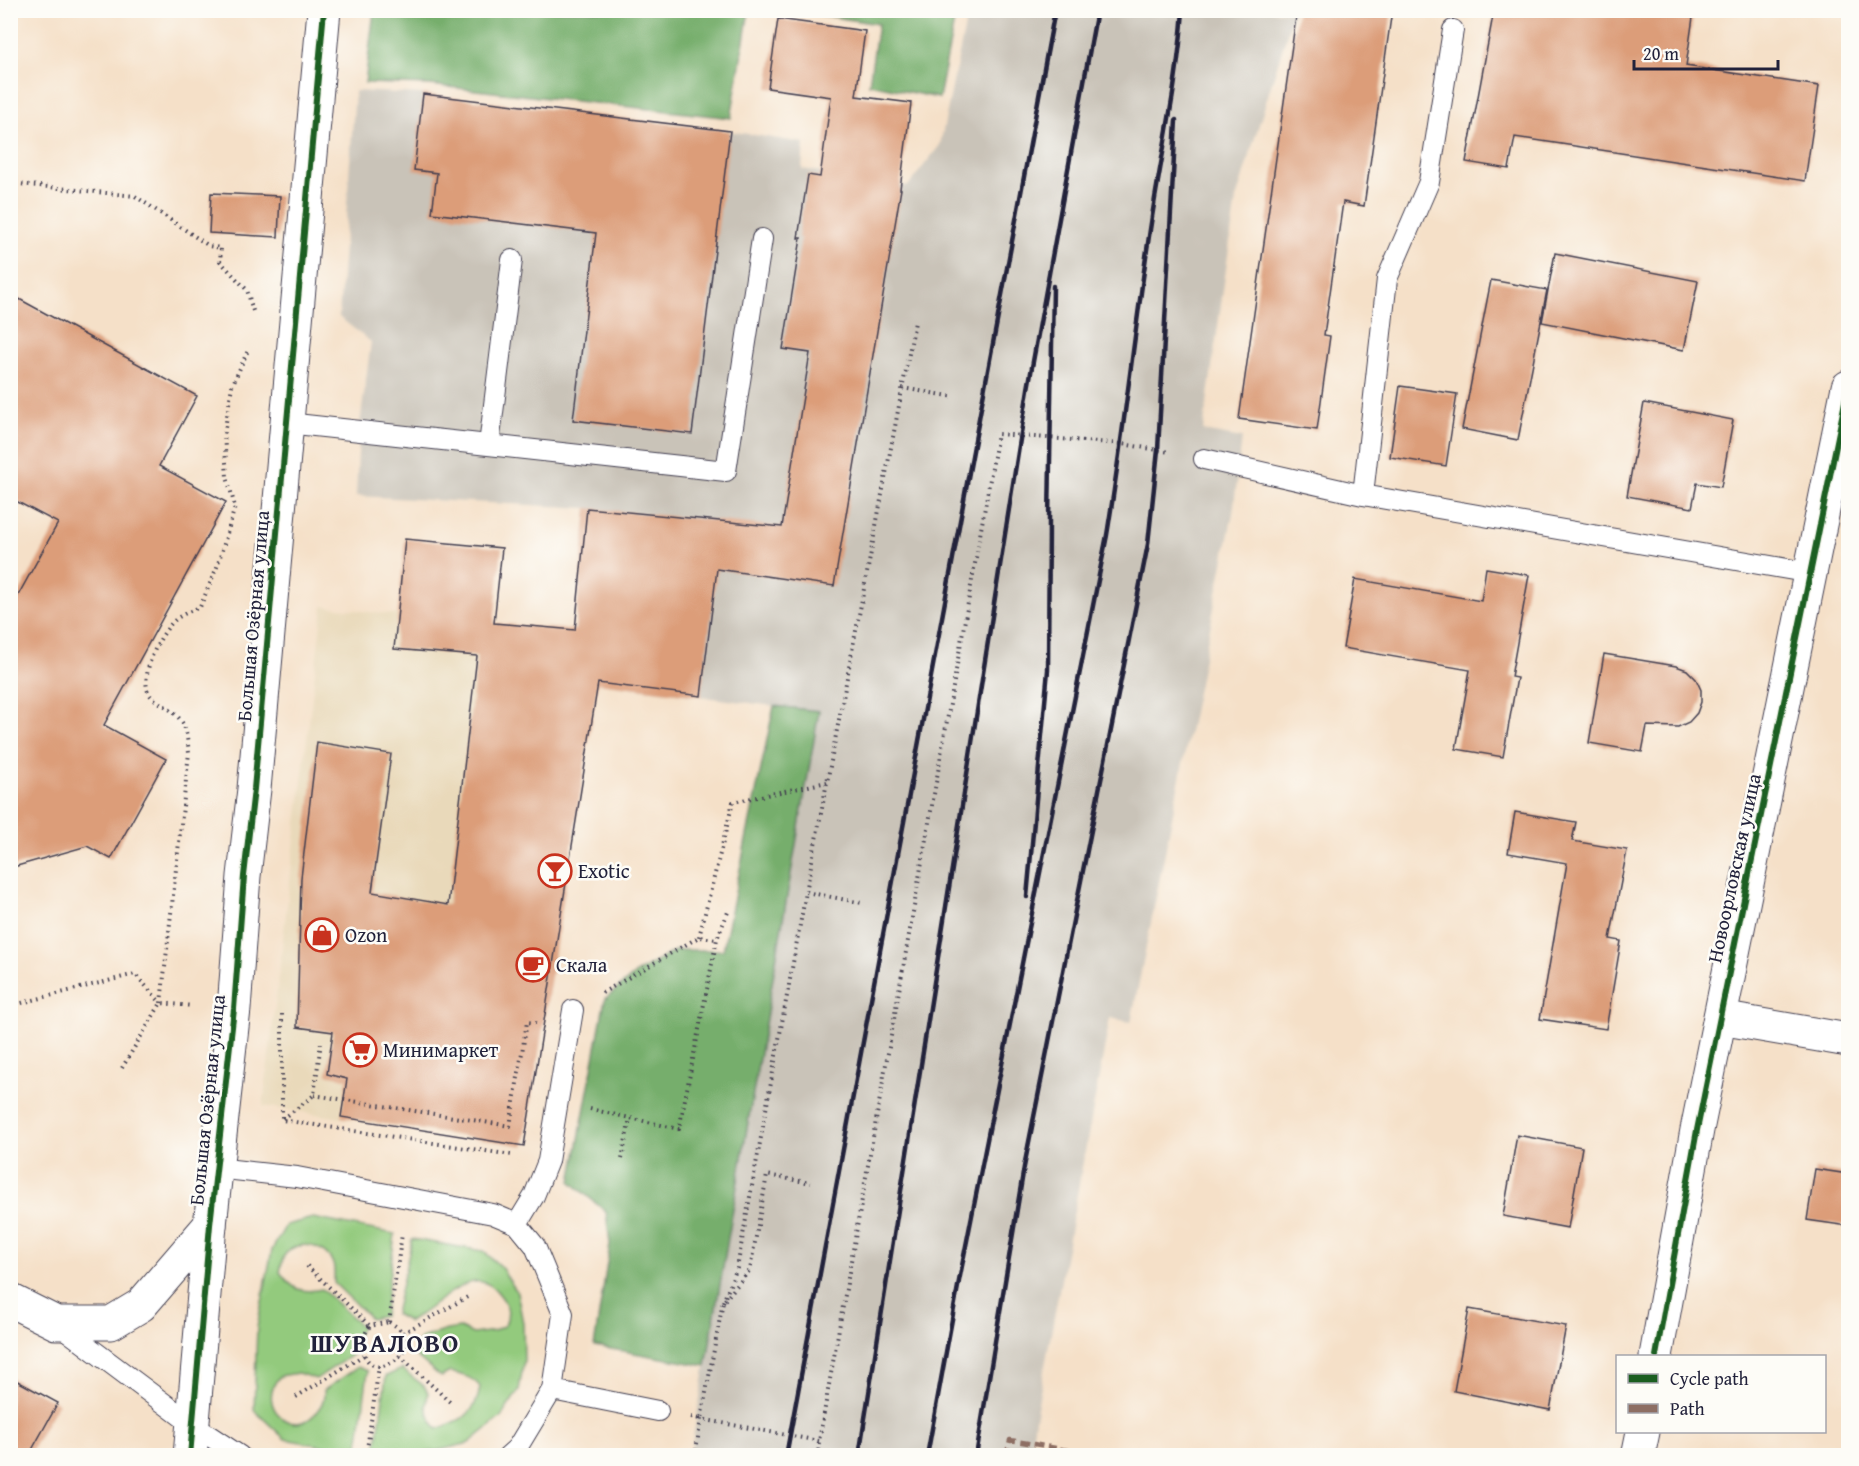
<svg xmlns="http://www.w3.org/2000/svg" width="1859" height="1466" font-family="'Gentium Book Plus',serif">
<style>
.built{fill:#e9d9ba}
.industrial{fill:#c9c3b8}
.green{fill:#93ca7d;stroke:#5a765c;stroke-width:1.5}
.forest{fill:#76ae6c;stroke:#4c6854;stroke-width:1.5}
.building{fill:#dc9d79}
.lines{fill:none;stroke-linecap:round;stroke-linejoin:round}
.lane-casing{stroke:#423e50;stroke-width:22}
.street-casing{stroke:#423e50;stroke-width:35}
.secondary-casing{stroke:#423e50;stroke-width:35}
.path{stroke:#423e50;stroke-width:4;stroke-dasharray:1.5 4.5;stroke-linecap:butt}
.lane{stroke:#fff;stroke-width:20}
.street{stroke:#fff;stroke-width:33}
.secondary{stroke:#fff;stroke-width:33}
.rail{stroke:#22223b;stroke-width:4.5}
.quiet{stroke:#8d6e63;stroke-width:4.5;stroke-dasharray:9 4.5;stroke-linecap:butt}
.cycleway-casing{stroke:#fdfcf7;stroke-width:10}
.cycleway{stroke:#1b5e20;stroke-width:6}
.labels{text-anchor:middle;stroke-width:5;stroke-linejoin:round;paint-order:stroke}
.street-label{font-size:20px;fill:#22223b;stroke:#fdfcf7}
.poi-label{font-size:20px;fill:#22223b;stroke:#fdfcf7;text-anchor:start}
.district-label{font-size:26px;font-weight:bold;letter-spacing:1.5px;fill:#22223b;stroke:#fdfcf7}
</style>
<rect width="100%" height="100%" fill="#fdfcf7"/>
<filter id="ink" filterUnits="userSpaceOnUse"><feTurbulence type="fractalNoise" baseFrequency=".0167" numOctaves="2"/><feDisplacementMap in="SourceGraphic" scale="12" xChannelSelector="R" yChannelSelector="G"/><feConvolveMatrix kernelMatrix="1 2 1 2 8 2 1 2 1" color-interpolation-filters="sRGB"/></filter>
<filter id="wash" filterUnits="userSpaceOnUse"><feTurbulence type="fractalNoise" baseFrequency=".008" numOctaves="4" result="noise"/><feDisplacementMap in="SourceGraphic" scale="24" xChannelSelector="R" yChannelSelector="G"/><feGaussianBlur stdDeviation="1.35" result="paint"/><feColorMatrix in="noise" values="0 0 0 0 0 0 0 0 0 0 0 0 0 0 0 0 0 1.4 0 .05"/><feComposite in="paint" operator="in"/></filter>
<g filter="url(#wash)">
<rect width="100%" height="100%" fill="#f5e0c8"/>
<!-- built -->
<path class="built" d="M 323,606 L 377,613 L 575,630 L 598,683 L 524,1146 L 263,1106 Z"/>
<!-- industrial -->
<path class="industrial" d="M 968,11 L 1294,11 L 1236,199 L 1203,431 L 1242,438 L 1233,513 L 1131,1022 L 1110,1018 L 1035,1419 L 1030,1455 L 690,1455 L 819,712 L 598,683 L 575,630 L 587,508 L 356,496 L 359,432 L 371,342 L 339,317 L 355,91 L 423,94 L 729,131 L 804,143 L 802,169 L 908,186 L 940,145 Z"/>
<!-- green -->
<path class="green" d="M 313,1218 L 395,1234 L 384,1316 L 371,1319 L 334,1283 C 334,1277 335,1269 333,1264 C 326,1244 293,1237 283,1258 C 282,1262 281,1268 280,1272 C 292,1289 301,1294 322,1289 L 362,1327 L 356,1338 L 356,1352 L 316,1379 L 298,1373 L 280,1376 C 253,1406 296,1442 317,1411 C 323,1404 325,1398 324,1390 L 358,1367 L 368,1371 L 358,1447 L 322,1446 L 285,1439 L 254,1410 L 257,1327 L 272,1250 L 286,1225 Z
M 412,1239 L 483,1251 L 501,1267 L 517,1292 L 523,1323 L 524,1360 L 519,1390 L 501,1417 L 469,1443 L 436,1451 L 407,1455 L 376,1450 L 386,1376 L 402,1369 L 424,1386 L 428,1393 L 426,1407 L 429,1416 L 437,1429 C 462,1420 476,1415 480,1387 C 473,1377 462,1375 450,1372 L 441,1377 L 415,1355 L 417,1343 L 421,1338 L 447,1330 L 460,1328 L 473,1334 L 494,1331 L 505,1325 C 510,1313 508,1305 500,1295 C 481,1269 460,1286 440,1300 C 430,1308 420,1315 409,1322 L 395,1314 Z"/>
<!-- forest -->
<path class="forest" d="M 374,11 L 374,10 L 749,11 L 731,118 L 430,85 L 365,83 Z
M 795,11 L 956,11 L 939,98 L 869,84 L 878,24 Z
M 774,706 L 819,711 L 706,1366 L 594,1346 L 610,1244 L 606,1212 L 571,1182 L 605,999 L 636,973 L 676,950 L 723,950 Z"/>
<g id="blocks">
<!-- building -->
<path class="building" d="M 1297,10 L 1392,10 L 1364,206 L 1343,202 L 1324,335 L 1330,336 L 1317,430 L 1239,419 Z
M 1494,10 L 1694,10 L 1686,66 L 1819,86 L 1805,181 L 1515,137 L 1509,169 L 1466,162 Z
M 778,19 L 865,31 L 856,96 L 911,103 L 900,189 L 901,189 L 834,586 L 717,569 L 701,696 L 598,683 L 524,1146 L 341,1117 L 347,1079 L 327,1074 L 333,1032 L 297,1027 L 301,878 L 317,742 L 391,754 L 372,892 L 448,905 L 477,656 L 394,649 L 405,539 L 502,548 L 494,623 L 575,630 L 587,508 L 782,527 L 810,353 L 783,349 L 801,238 L 798,238 L 808,175 L 820,177 L 831,97 L 768,88 Z
M 423,94 L 730,131 L 692,434 L 573,420 L 596,233 L 432,213 L 437,173 L 414,170 Z
M 211,193 L 280,196 L 278,237 L 209,233 Z
M 1555,253 L 1698,281 L 1684,350 L 1542,322 Z
M 1491,280 L 1547,290 L 1518,440 L 1462,429 Z
M 10,294 L 197,396 L 159,466 L 226,502 L 104,725 L 166,759 L 111,859 L 87,846 L 10,868 L 10,610 L 58,523 L 10,498 Z
M 1400,386 L 1457,394 L 1446,466 L 1390,457 Z
M 1644,403 L 1733,420 L 1721,487 L 1697,483 L 1692,508 L 1627,496 Z
M 1486,568 L 1529,575 L 1511,677 L 1517,678 L 1503,757 L 1456,749 L 1470,670 L 1343,648 L 1355,579 L 1481,601 Z
M 1604,654 L 1676,666 L 1687,670 L 1696,679 L 1701,690 L 1701,702 L 1697,713 L 1689,722 L 1678,727 L 1647,726 L 1642,752 L 1589,743 Z
M 1515,812 L 1576,822 L 1572,841 L 1627,850 L 1610,939 L 1621,941 L 1606,1029 L 1540,1019 L 1567,863 L 1508,853 Z
M 1517,1135 L 1582,1147 L 1568,1228 L 1503,1216 Z
M 1815,1169 L 1848,1174 L 1848,1226 L 1807,1220 Z
M 1469,1309 L 1566,1326 L 1550,1410 L 1454,1391 Z
M 10,1377 L 58,1403 L 29,1455 L 10,1455 Z"/>
</g>
</g>
<g filter="url(#ink)">
<use href="#blocks" fill-opacity="0" stroke="#423e50" stroke-width="1.5"/>
<g class="lines">
<defs>
<path id="lane" d="M 287,423 L 726,471 L 762,239
M 489,445 L 512,260
M 1204,459 L 1363,495 L 1811,573
M 1363,495 L 1387,279 L 1429,182 L 1453,30
M 216,1168 L 297,1177 L 493,1214 L 517,1224 L 535,1246 L 563,1314 L 552,1390 L 517,1448 L 508,1456
M 517,1224 L 534,1196 L 548,1161 L 573,1010
M 58,1324 L 193,1425 L 240,1456
M 552,1390 L 658,1411"/>
<path id="street" d="M 1720,1018 L 1848,1040
M 190,1456 L 210,1225"/>
<path id="secondary" d="M 10,1300 L 56,1323 L 111,1323 L 141,1305 L 210,1225 L 234,1009 L 244,876 L 254,789 L 324,10
M 1656,1356 L 1697,1130 L 1848,387
M 1638,1456 L 1643,1432"/>
</defs>
<!-- lane casing -->
<use href="#lane" class="lane-casing"/>
<!-- street casing -->
<use href="#street" class="street-casing"/>
<!-- secondary casing -->
<use href="#secondary" class="secondary-casing"/>
<!-- path -->
<path class="path" d="M 10,183 L 135,196 L 209,246 L 221,248 L 220,261 L 247,290 L 253,311
M 902,388 L 955,397
M 806,892 L 862,903
M 699,937 L 733,802 L 827,782
M 602,993 L 699,937 L 717,939
M 161,1003 L 189,753 C 186,728 186,721 165,706 C 160,703 153,699 150,695 C 137,678 162,627 179,617 C 185,613 193,610 200,607 L 217,567 L 235,507 L 227,477 L 224,434 L 232,386 L 249,348
M 10,1006 L 135,974 L 161,1003
M 282,1014 L 282,1120 L 512,1155
M 122,1068 L 161,1003 L 193,1006
M 314,1095 L 510,1126 L 527,1022 L 536,1023
M 590,1109 L 679,1129 L 717,939 L 728,912
M 283,1119 L 314,1095 L 321,1042
M 622,1159 L 630,1118
M 307,1266 L 370,1326
M 723,1302 L 737,1268 L 806,892 L 915,322
M 389,1322 C 434,1344 372,1389 364,1352 C 361,1342 364,1334 370,1326 Z
M 389,1322 L 402,1234
M 403,1333 L 471,1295
M 400,1356 L 451,1403
M 296,1397 L 364,1355
M 691,1417 L 701,1419 L 723,1302 L 750,1270 L 767,1175 L 811,1183
M 366,1456 L 379,1366
M 695,1456 L 701,1419 L 819,1441
M 818,1456 L 819,1441 L 998,434 L 1122,444 L 1170,452"/>
<!-- lane -->
<use href="#lane" class="lane"/>
<!-- street -->
<use href="#street" class="street"/>
<!-- secondary -->
<use href="#secondary" class="secondary"/>
<!-- rail -->
<path class="rail" d="M 1027,897 L 1048,670 L 1049,519 L 1053,286
M 786,1456 L 1055,10
M 859,1456 L 1028,389 L 1097,10
M 927,1456 L 959,1281 L 1107,535 C 1124,431 1135,327 1151,223 C 1162,152 1178,82 1183,10
M 976,1456 L 1024,1167 L 1148,544 L 1158,450 L 1176,120"/>
<!-- quiet -->
<path class="quiet" d="M 1006,1456 L 1010,1440 L 1103,1456"/>
<defs>
<path id="cycleway" d="M 1656,1356 L 1697,1130 L 1848,387
M 190,1456 L 210,1225 L 234,1009 L 244,876 L 254,789 L 324,10"/>
</defs>
<!-- cycleway casing -->
<use href="#cycleway" class="cycleway-casing"/>
<!-- cycleway -->
<use href="#cycleway" class="cycleway"/>
</g>
</g>
<!-- icons -->
<defs>
<symbol id="bar-ring" viewBox="-11 -11 22 22"><circle r="9.5" fill="#fdfcf7" stroke="#c8321e" stroke-width="1.5"/><path d="M-6-5H6L.8 .8V4.5H3.5V6h-7V4.5H-.8V.8Z" fill="#c8321e"/></symbol>
<symbol id="shop-ring" viewBox="-11 -11 22 22"><circle r="9.5" fill="#fdfcf7" stroke="#c8321e" stroke-width="1.5"/><path d="M-5-2.5h2.3a2.7 3.5 0 0 1 5.4 0H5L5.5 6h-11ZM-1.5-2.5h3a1.5 2.3 0 0 0-3 0Z" fill="#c8321e"/></symbol>
<symbol id="cafe-ring" viewBox="-11 -11 22 22"><circle r="9.5" fill="#fdfcf7" stroke="#c8321e" stroke-width="1.5"/><path d="M-5.5-4.5H6V0H3Q3 3.5 0 3.5H-2.5Q-5.5 3.5-5.5 0ZM3-3.2v2h1.7v-2ZM-6 4.5H4V6H-6Z" fill="#c8321e"/></symbol>
<symbol id="supermarket-ring" viewBox="-11 -11 22 22"><circle r="9.5" fill="#fdfcf7" stroke="#c8321e" stroke-width="1.5"/><path d="M-6-5.5h2.5l.6 2H6L4.5 2H-2.5L-4.4-4H-6ZM-1.5 3.2a1.3 1.3 0 1 0 .1 0ZM3 3.2a1.3 1.3 0 1 0 .1 0Z" fill="#c8321e"/></symbol>
</defs>
<g fill-rule="evenodd">
<use href="#bar-ring" x="536" y="852" width="38" height="38"/>
<use href="#shop-ring" x="303" y="916" width="38" height="38"/>
<use href="#cafe-ring" x="514" y="946" width="38" height="38"/>
<use href="#supermarket-ring" x="341" y="1031" width="38" height="38"/>
</g>
<g class="labels">
<!-- street labels -->
<g class="street-label">
<text transform="translate(253 616) rotate(-85)" y="7">Большая Озёрная улица</text>
<text transform="translate(1734 868) rotate(-78)" y="7">Новоорловская улица</text>
<text transform="translate(207 1100) rotate(-84)" y="7">Большая Озёрная улица</text>
</g>
<!-- poi labels -->
<g class="poi-label">
<text x="578" y="878">Exotic</text>
<text x="345" y="942">Ozon</text>
<text x="556" y="972">Скала</text>
<text x="383" y="1057">Минимаркет</text>
</g>
<!-- district labels -->
<g class="district-label">
<text x="385" y="1352">ШУВАЛОВО</text>
</g>
</g>
<!-- margin -->
<rect width="1859" height="1466" fill="none" stroke="#fdfcf7" stroke-width="36"/>
<!-- legend -->
<rect x="1616" y="1355" width="210" height="78" fill="#fdfcf7" stroke="#a5a5ac" stroke-width="1.5"/>
<rect x="1628" y="1374" width="30" height="9" fill="#1b5e20" stroke="#a5a5ac" stroke-width="1.5"/>
<text x="1670" y="1385" font-size="18" fill="#22223b">Cycle path</text>
<rect x="1628" y="1404" width="30" height="9" fill="#8d6e63" stroke="#a5a5ac" stroke-width="1.5"/>
<text x="1670" y="1415" font-size="18" fill="#22223b">Path</text>
<!-- scale -->
<path d="M1634 60v9h144v-9" fill="none" stroke="#22223b" stroke-width="3"/>
<text x="1643" y="60" font-size="18" fill="#22223b" stroke="#fdfcf7" stroke-width="4.5" paint-order="stroke">20 m</text>
</svg>
